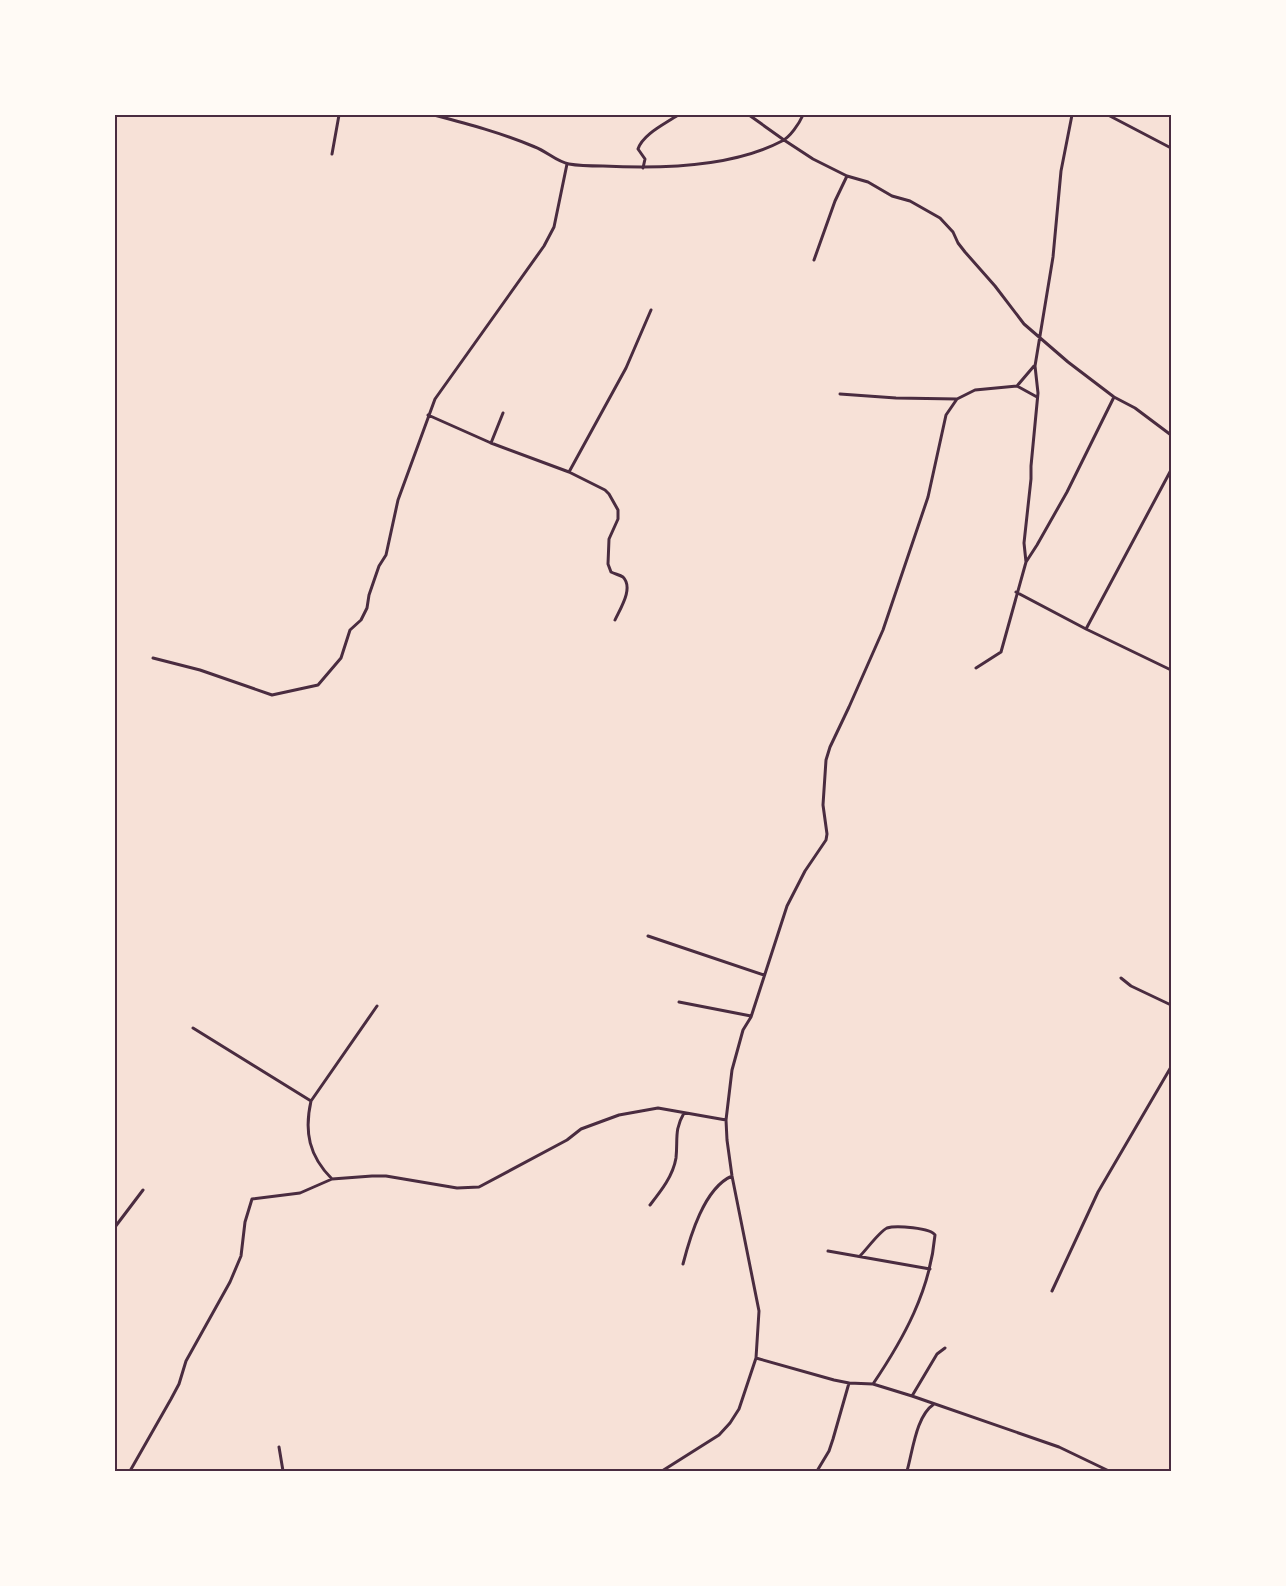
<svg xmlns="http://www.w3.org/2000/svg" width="1286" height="1586" font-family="'Source Sans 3',sans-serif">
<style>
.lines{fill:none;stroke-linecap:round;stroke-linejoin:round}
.minor{stroke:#4a2c40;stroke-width:3}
.neatline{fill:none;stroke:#4a2c40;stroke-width:2}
</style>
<rect width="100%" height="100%" fill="#f7e1d7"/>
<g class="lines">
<!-- minor -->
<path class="minor" d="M 434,115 C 468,124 502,133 535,147 C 546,151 557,162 569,164 C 580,166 592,166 603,166 C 659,169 731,168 782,141 C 790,137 799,124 803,115
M 749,115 L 784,140 L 813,159 L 847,176 L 868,182 L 892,196 L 910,201 L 940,218 L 953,232 L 958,243 L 965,252 L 995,286 L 1024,324 L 1068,362 L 1114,397 L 1135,408 L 1171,435
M 1108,115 L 1171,148
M 332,154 L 339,115
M 643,168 L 645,159 L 638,149 C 643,134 665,124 678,115
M 814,260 L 835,201 L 847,176
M 1017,386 L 1034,366
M 840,394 L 896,398 L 957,399 L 975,390 L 1017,386 L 1037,397
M 428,415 L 491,443 L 569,472 L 605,490 L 609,494 L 618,510 L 618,519 L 609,539 L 608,564 L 611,572 C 615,574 620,575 623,577 C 634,588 620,609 615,620
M 491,443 L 503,413
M 569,472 L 626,368 L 651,310
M 1026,562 L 1024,543 L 1031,479 L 1031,466 L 1038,393 L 1035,366 L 1053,257 L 1061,171 L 1072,115
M 1016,592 L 1086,629 L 1171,670
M 1086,629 L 1171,470
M 153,658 L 200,670 L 272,695 L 318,685 L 341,658 L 350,630 L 361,620 L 367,608 L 369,595 L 379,566 L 386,555 L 398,500 L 435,399 L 544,246 L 554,227 L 567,164
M 976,668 L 1001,652 L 1026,562 L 1037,545 L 1067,492 L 1114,397
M 648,936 L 764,975
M 1121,978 L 1131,986 L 1171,1005
M 679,1002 L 751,1016
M 193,1028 L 311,1101
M 332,1179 C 309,1156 304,1132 311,1101 L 377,1006
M 650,1205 C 661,1191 673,1176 676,1158 C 678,1139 674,1130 684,1113
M 115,1227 L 143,1190
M 828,1251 L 930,1269
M 860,1256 C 867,1249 879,1232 887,1228 C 896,1225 931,1228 935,1235 C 930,1291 904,1338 873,1384
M 683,1264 C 690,1237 704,1188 732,1176
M 1052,1291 L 1098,1192 L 1171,1067
M 756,1358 L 834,1380 L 849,1383 L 873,1384 L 912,1396 L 1059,1447 L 1109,1471
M 912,1396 L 937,1354 L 945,1348
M 279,1447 L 283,1471
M 130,1471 L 171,1399 L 179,1384 L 186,1361 L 230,1282 L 241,1256 L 245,1222 L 252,1199 L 300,1193 L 332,1179 L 372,1176 L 386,1176 L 457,1188 L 479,1187 L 567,1140 L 581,1129 L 619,1115 L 658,1108 L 726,1120
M 662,1471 L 719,1435 L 730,1423 L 739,1409 L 756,1358 L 759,1311 L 732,1176 L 727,1140 L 726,1120 L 732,1070 L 743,1030 L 751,1017 L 787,906 L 805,871 L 826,840 L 827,834 L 823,805 L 826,760 L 830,747 L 849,707 L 883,630 L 928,497 L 946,415 L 957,399
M 817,1471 L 829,1451 L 833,1439 L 849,1383
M 907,1471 C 913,1450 916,1416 934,1404"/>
</g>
<!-- border -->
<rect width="1286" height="1586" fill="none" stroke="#fffaf5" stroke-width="232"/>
<rect x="116" y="116" width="1054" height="1354" class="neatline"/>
</svg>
